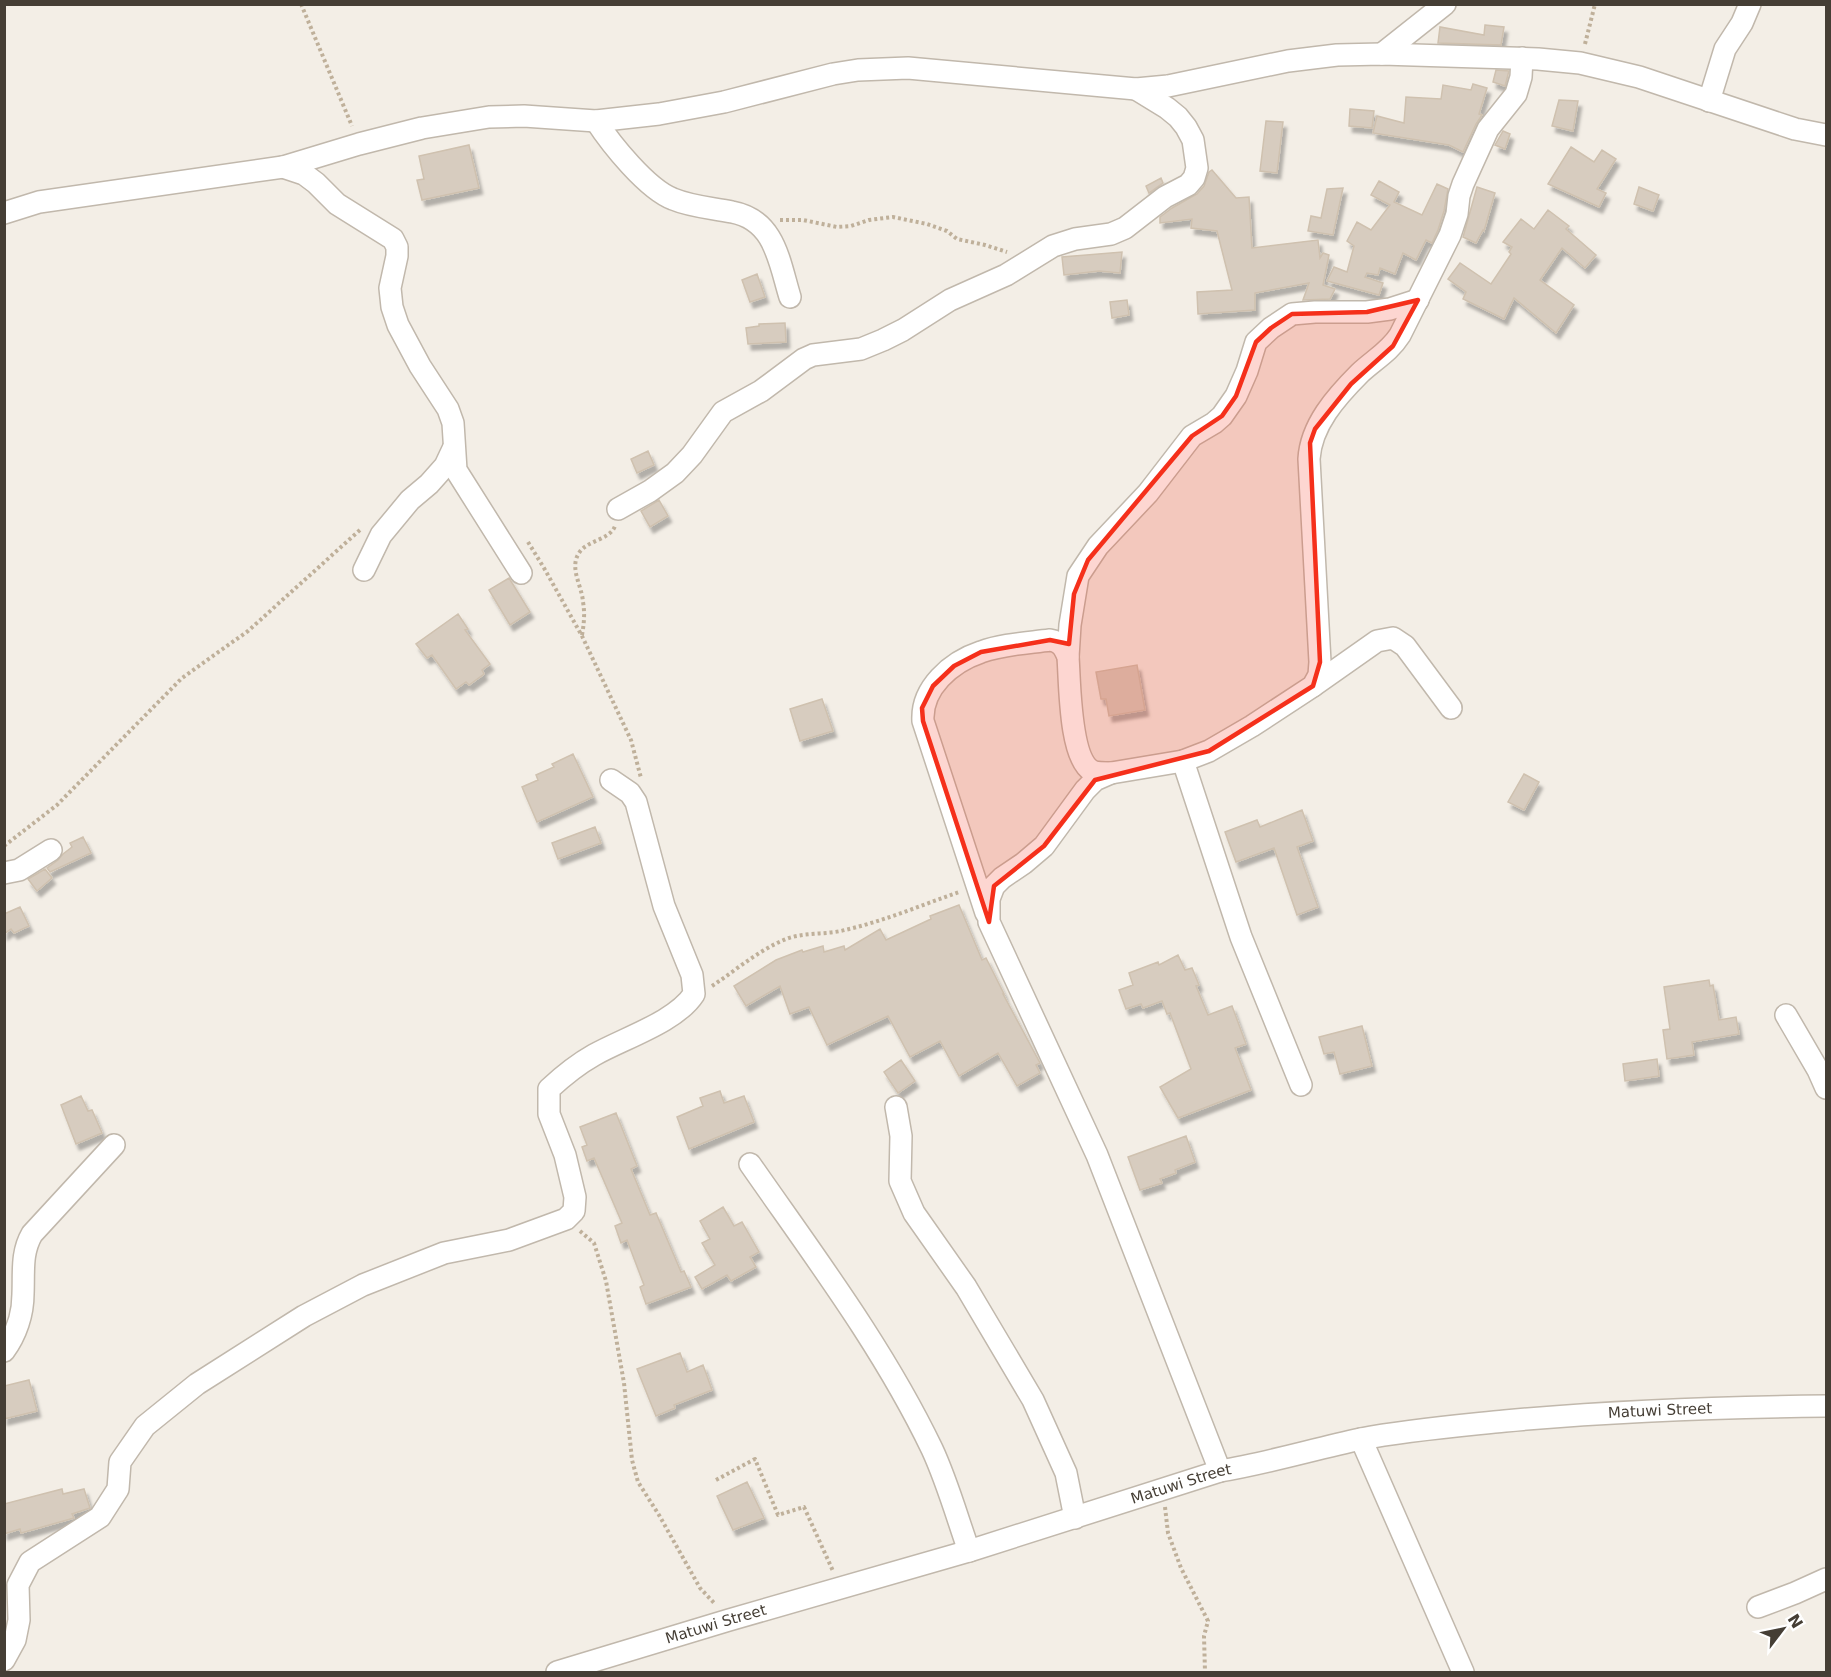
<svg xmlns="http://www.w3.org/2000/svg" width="1831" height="1677" font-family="'DejaVu Sans',sans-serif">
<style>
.building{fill:#d7ccbf;stroke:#cfc1af;stroke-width:1.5;filter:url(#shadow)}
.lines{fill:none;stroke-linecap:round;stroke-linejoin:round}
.minor-casing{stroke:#c1b8ac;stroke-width:24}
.path{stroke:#bfb09a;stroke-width:4;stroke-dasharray:3 3;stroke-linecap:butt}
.minor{stroke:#fff;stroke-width:21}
.marked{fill:#f5301b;fill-opacity:0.2;stroke:#f5301b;stroke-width:4.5;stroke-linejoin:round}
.labels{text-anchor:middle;stroke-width:6;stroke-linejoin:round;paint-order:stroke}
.street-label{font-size:15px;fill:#453e35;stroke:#fff}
</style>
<defs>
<filter id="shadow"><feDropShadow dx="3.5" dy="6" stdDeviation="1.5" flood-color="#0004"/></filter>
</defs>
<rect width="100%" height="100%" fill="#f3eee6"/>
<!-- building -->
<path class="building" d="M 1485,25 L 1504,27 L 1501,45 L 1438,43 L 1440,27 L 1484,35 Z
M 1496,70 L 1509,71 L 1505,86 L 1493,82 Z
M 1473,84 L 1487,88 L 1479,114 L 1482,115 L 1476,124 L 1463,152 L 1449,145 L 1373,133 L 1377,116 L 1404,123 L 1406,97 L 1441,99 L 1443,85 L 1471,90 Z
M 1559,100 L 1578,101 L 1573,131 L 1552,126 Z
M 1350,109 L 1374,111 L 1372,128 L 1349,126 Z
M 1266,121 L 1283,122 L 1277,173 L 1260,171 Z
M 1503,131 L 1510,134 L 1505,149 L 1495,145 Z
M 469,145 L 479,188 L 422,200 L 417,180 L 424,179 L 419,156 Z
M 1571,147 L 1594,162 L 1602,150 L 1616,159 L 1597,189 L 1606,193 L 1599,207 L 1548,184 Z
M 1212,170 L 1236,198 L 1249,197 L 1252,248 L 1318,240 L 1320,258 L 1323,253 L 1329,255 L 1323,285 L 1335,289 L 1330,299 L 1303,300 L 1309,283 L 1255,293 L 1255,310 L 1198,314 L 1197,292 L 1232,290 L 1217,231 L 1191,228 L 1192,219 L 1160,223 L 1160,217 L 1172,208 L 1197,194 L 1204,186 L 1209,172 Z
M 1161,178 L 1163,183 L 1149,193 L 1146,186 Z
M 1379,181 L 1399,192 L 1394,202 L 1422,215 L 1437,184 L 1448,189 L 1444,211 L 1438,230 L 1432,243 L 1426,240 L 1416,260 L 1403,253 L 1395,274 L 1380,268 L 1378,275 L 1367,273 L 1365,277 L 1383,283 L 1379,295 L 1327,281 L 1334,267 L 1347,272 L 1354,246 L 1347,241 L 1357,222 L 1371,230 L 1390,205 L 1371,195 Z
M 1477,187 L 1495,193 L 1484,231 L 1483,230 L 1476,243 L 1463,237 Z
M 1639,187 L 1659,195 L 1653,211 L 1634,204 Z
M 1343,188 L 1333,235 L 1308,231 L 1311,216 L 1321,218 L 1327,189 Z
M 1548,210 L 1569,226 L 1566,229 L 1596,255 L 1585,268 L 1562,248 L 1540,280 L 1574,305 L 1556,333 L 1514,298 L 1504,319 L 1463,299 L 1466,292 L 1448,279 L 1460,263 L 1491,284 L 1511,254 L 1509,252 L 1512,247 L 1503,242 L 1521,219 L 1534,229 Z
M 1122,252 L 1120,273 L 1099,271 L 1064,275 L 1062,257 Z
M 757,274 L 765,297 L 750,302 L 742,280 Z
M 1127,300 L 1129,315 L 1112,318 L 1110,302 Z
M 785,323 L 786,342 L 748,344 L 746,328 L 759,326 L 759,324 Z
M 648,451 L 654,465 L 637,473 L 631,459 Z
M 659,500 L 668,516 L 650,527 L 641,511 Z
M 509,578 L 530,612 L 510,625 L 489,590 Z
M 458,614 L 468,629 L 465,630 L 490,664 L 482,670 L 484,674 L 469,685 L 466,682 L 456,689 L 432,655 L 427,658 L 416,644 Z
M 1137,665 L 1145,710 L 1109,716 L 1106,699 L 1101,699 L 1096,672 Z
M 822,699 L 833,731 L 800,741 L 790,709 Z
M 573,754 L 593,797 L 537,822 L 522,787 L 538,780 L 536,775 L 554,767 L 552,764 Z
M 1524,774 L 1539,782 L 1524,810 L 1508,802 Z
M 1302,810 L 1313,841 L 1297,847 L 1318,907 L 1297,915 L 1274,848 L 1236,862 L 1225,832 L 1257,820 L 1260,827 Z
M 595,827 L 601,843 L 558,859 L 552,843 Z
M 83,837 L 91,853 L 50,872 L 47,868 L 58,860 L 63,854 L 72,847 L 70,843 Z
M 45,869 L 52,878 L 37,891 L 28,879 Z
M 959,905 L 982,960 L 986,958 L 1004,994 L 1003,994 L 1040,1063 L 1036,1065 L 1040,1073 L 1017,1086 L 998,1053 L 959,1076 L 940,1041 L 910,1057 L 888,1016 L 827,1045 L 809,1007 L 790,1014 L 780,986 L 746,1006 L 734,986 L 776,960 L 802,950 L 803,952 L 823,946 L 824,952 L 844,946 L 845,950 L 880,929 L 886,940 L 931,919 L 930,916 Z
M 20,907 L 29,926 L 14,933 L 11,929 L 4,934 L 4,914 Z
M 1178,955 L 1185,970 L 1192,968 L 1199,985 L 1196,986 L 1208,1015 L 1232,1006 L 1246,1044 L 1235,1048 L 1251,1090 L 1178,1118 L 1160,1087 L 1191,1069 L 1170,1013 L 1167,1014 L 1162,1001 L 1143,1008 L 1141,1004 L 1126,1009 L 1119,990 L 1133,985 L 1129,973 L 1158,962 L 1159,965 Z
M 1709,980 L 1710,986 L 1713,985 L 1719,1020 L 1736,1017 L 1739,1034 L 1692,1042 L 1694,1055 L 1667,1059 L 1663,1030 L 1670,1029 L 1664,987 Z
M 1362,1026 L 1372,1066 L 1340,1074 L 1334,1052 L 1324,1054 L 1319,1037 Z
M 1657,1059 L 1659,1076 L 1625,1081 L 1623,1064 Z
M 901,1060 L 915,1081 L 898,1093 L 884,1072 Z
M 720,1091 L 724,1103 L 744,1096 L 754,1122 L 689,1149 L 677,1117 L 703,1106 L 700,1098 Z
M 81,1096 L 88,1111 L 92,1110 L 102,1133 L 76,1144 L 61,1105 Z
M 616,1113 L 637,1166 L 631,1169 L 650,1215 L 656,1213 L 681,1272 L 684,1271 L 691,1287 L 646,1304 L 640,1287 L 644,1285 L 627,1240 L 621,1243 L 615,1226 L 622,1223 L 594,1158 L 587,1161 L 582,1147 L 587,1145 L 580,1127 Z
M 1186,1136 L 1195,1162 L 1175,1170 L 1176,1173 L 1160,1179 L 1162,1183 L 1140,1190 L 1128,1157 Z
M 723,1207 L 734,1226 L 742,1222 L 759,1252 L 750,1257 L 756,1267 L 731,1281 L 727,1275 L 702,1289 L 695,1277 L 715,1265 L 702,1243 L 710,1239 L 700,1221 Z
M 680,1353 L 687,1372 L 703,1365 L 712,1390 L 674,1405 L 675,1408 L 656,1416 L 637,1369 Z
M 29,1380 L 37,1411 L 4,1419 L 4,1386 Z
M 747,1482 L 764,1518 L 733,1530 L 717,1496 Z
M 62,1489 L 63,1494 L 84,1489 L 90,1508 L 72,1514 L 74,1518 L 21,1533 L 20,1529 L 4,1534 L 4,1504 Z"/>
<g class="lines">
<defs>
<g id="minor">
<path d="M 1382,54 L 1445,4"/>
<path d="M 1709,101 L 1725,49 L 1742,23 L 1750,4"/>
<path d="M 596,121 C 611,144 647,189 673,199 C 692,207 713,208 732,212 C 775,220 779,261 790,297"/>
<path d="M 283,167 L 304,174 L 316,183 L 337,204 L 393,239 L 397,247 L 397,256 L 390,288 L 392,307 L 398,325 L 420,366 L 448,409 L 453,423 L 456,470 L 521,573"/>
<path d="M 4,213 L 39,202 L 283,167 L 359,144 L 422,128 L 489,117 L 524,116 L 596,121 L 659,114 L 724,102 L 833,74 L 858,70 L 908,68 L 1136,89 L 1168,86 L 1288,61 L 1337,55 L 1382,54 L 1538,59 L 1580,63 L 1639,77 L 1795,129 L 1826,135"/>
<path d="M 618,509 L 650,491 L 675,473 L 692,455 L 723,412 L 761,391 L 804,359 L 813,355 L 861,349 L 883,340 L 903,330 L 950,300 L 1006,275 L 1053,246 L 1075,239 L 1111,234 L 1125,228 L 1165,197 L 1188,185 L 1194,178 L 1197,168 L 1193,140 L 1186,127 L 1178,117 L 1167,108 L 1136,89"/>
<path d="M 364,570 L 381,535 L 410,500 L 429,484 L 445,466 L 453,449"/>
<path d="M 1068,657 L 1070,625 L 1078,576 L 1098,546 L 1148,493 L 1192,436 L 1214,423 L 1222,416 L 1236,396 L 1247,371 L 1256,342 L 1271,328 L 1292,314 L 1315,312 L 1367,312 L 1390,309 L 1418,300"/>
<path d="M 1313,686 L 1377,641 L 1393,638 L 1405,646 L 1451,708"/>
<path d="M 1183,761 L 1241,937 L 1301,1085"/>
<path d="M 4,873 L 19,870 L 51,850"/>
<path d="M 986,913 L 923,721 C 921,688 951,662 981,652 C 1003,644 1028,643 1050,640 C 1061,642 1064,647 1068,657 C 1070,681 1069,758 1092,771 C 1096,773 1105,773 1111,773"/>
<path d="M 1786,1015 L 1818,1070 L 1826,1088"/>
<path d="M 896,1107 L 901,1136 L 900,1181 L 914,1213 L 966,1287 L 1033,1400 L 1066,1473 L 1075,1518"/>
<path d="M 750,1164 C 814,1256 883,1347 932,1449 C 947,1481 957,1517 969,1551"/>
<path d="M 4,1351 C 16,1335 23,1314 23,1294 C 24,1272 21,1253 32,1234 L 114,1145"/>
<path d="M 1361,1439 L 1463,1672"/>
<path d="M 1220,1471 L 1097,1155 L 989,922 L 989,899 L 994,886 L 1002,878 L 1024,863 L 1044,846 L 1085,790 L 1095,780 L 1111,773 L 1183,761 L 1209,751 L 1252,726 L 1313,686 L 1319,675 L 1320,662 L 1309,459 C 1311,425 1336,397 1360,373 C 1374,360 1390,351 1400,335 L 1450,235 L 1457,214 L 1459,196 L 1463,184 L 1488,129 L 1516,94 L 1521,77 L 1522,58"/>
<path d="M 1758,1607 L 1795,1593 L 1826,1579"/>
<path d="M 4,1660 L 15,1640 L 19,1620 L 18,1585 L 30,1562 L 100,1517 L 118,1489 L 120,1462 L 145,1426 L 197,1384 L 304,1316 L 363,1285 L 444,1253 L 509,1240 L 566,1219 L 574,1211 L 575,1197 L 565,1155 L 549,1114 L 549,1089 C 563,1076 578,1064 594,1055 C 624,1038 676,1022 694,994 L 692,975 L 664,906 L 636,802 L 630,793 L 611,780"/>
<path id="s1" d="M 557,1672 L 729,1620 L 969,1551 L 1220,1471 C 1268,1463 1314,1449 1361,1439 C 1408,1430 1457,1426 1505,1421 C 1612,1411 1719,1407 1826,1406"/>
</g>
</defs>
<!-- minor casing -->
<use href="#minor" class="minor-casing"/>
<!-- path -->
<path class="path" d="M 301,4 L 352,126
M 1585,44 L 1595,4
M 780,220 L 803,220 L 837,227 L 851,226 L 869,220 L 893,217 L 927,224 L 947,231 L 957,239 L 985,245 L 1007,252
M 528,542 L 544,568 L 582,636 L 631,740 L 641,778
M 582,635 C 584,624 585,613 583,602 C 582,586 569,568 579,553 C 587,540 610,540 615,526
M 4,846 L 57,805 L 182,678 L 248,631 L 361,529
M 712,986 C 736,970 759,950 786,939 C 804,932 826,935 845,930 C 884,921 922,905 959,892
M 580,1231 L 594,1243 L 606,1281 L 624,1383 L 632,1460 L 638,1482 L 659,1515 L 700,1588 L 715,1604
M 716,1480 L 755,1459 L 778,1515 L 804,1507 L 833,1571
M 1165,1507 L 1168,1533 L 1181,1568 L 1208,1621 L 1204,1636 L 1205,1672"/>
<!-- minor -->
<use href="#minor" class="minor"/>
</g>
<!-- marked area -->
<path class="marked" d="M 1418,300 L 1393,346 L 1351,384 L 1315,429 L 1310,443 L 1320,662 L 1313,686 L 1209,751 L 1095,780 L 1044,846 L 994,886 L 989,922 L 923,721 L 922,708 L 933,686 L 954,666 L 981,652 L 1050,640 L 1069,644 L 1074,594 L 1088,560 L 1192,436 L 1222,416 L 1236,396 L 1256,342 L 1271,328 L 1292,314 L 1367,312 Z"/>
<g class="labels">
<!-- street labels -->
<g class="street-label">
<text dy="5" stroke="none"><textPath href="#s1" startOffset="1138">Matuwi Street</textPath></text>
<text dy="5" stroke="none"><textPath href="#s1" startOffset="652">Matuwi Street</textPath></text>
<text dy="5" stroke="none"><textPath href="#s1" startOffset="166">Matuwi Street</textPath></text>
</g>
</g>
<!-- border -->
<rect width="1831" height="1677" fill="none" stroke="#453e35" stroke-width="12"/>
<!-- north arrow -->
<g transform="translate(1783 1629) rotate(58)" stroke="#ffffff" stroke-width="4.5" paint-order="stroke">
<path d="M0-4.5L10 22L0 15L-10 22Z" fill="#453e35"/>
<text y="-9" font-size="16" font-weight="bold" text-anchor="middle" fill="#453e35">N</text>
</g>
</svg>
